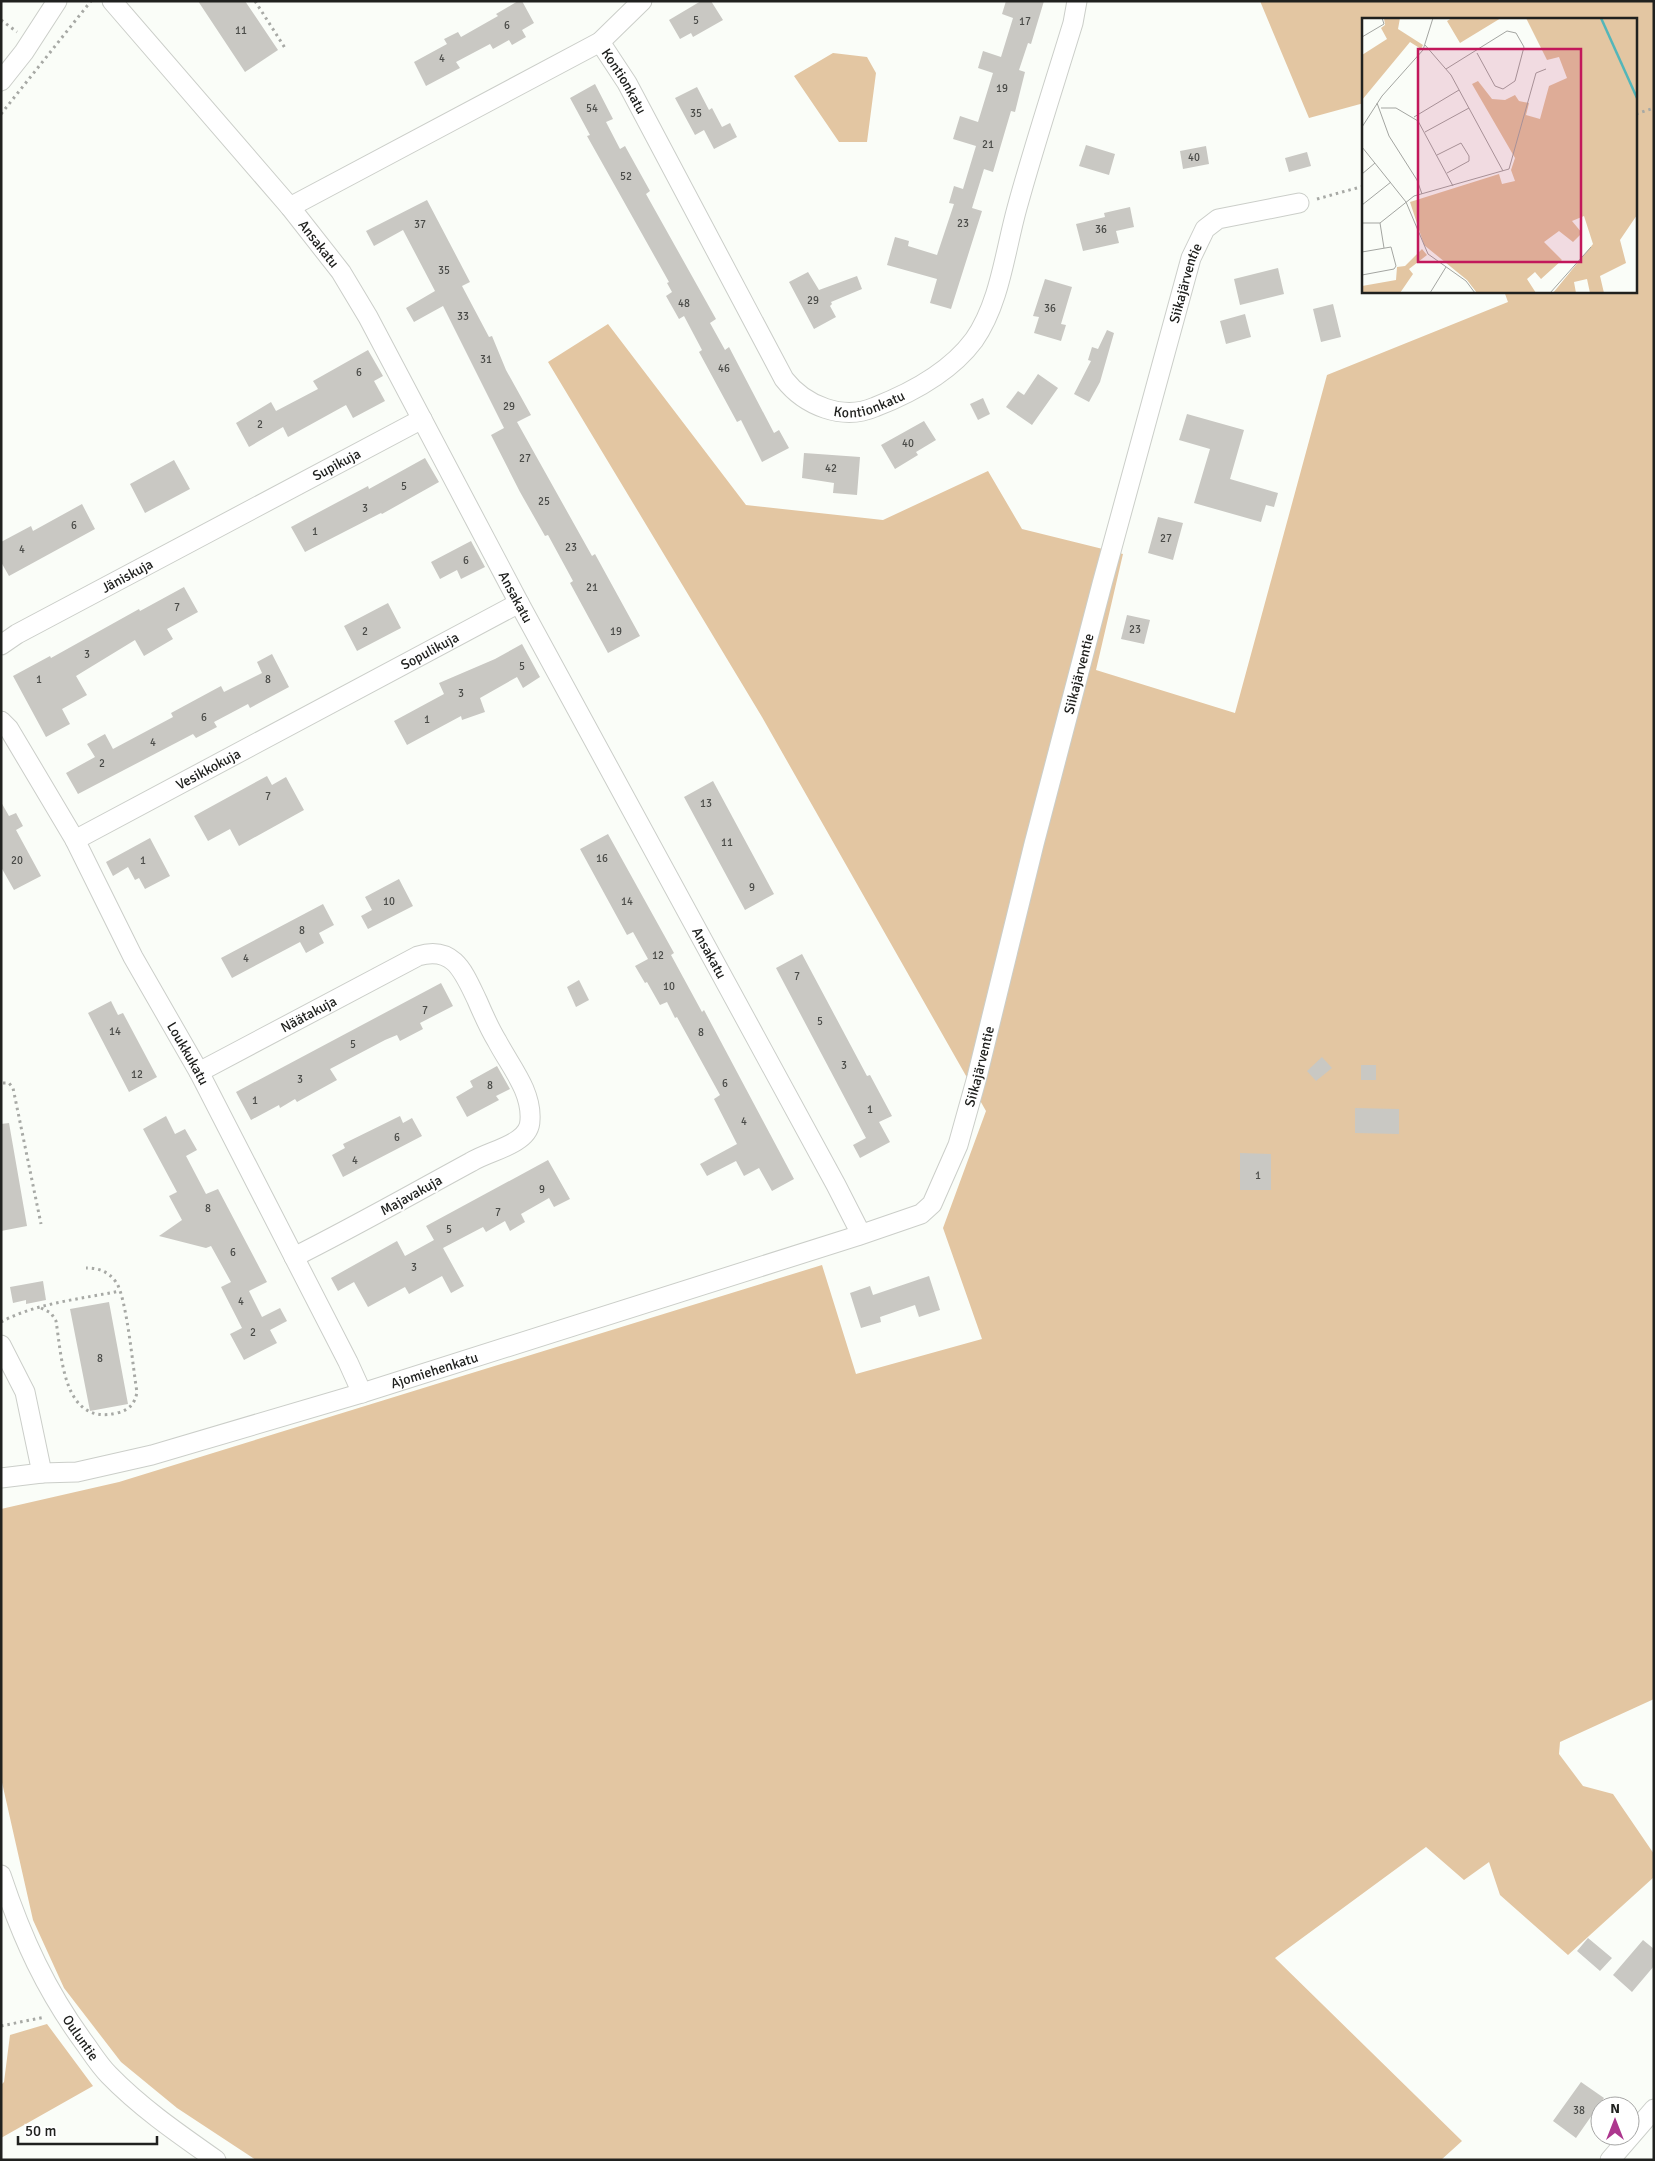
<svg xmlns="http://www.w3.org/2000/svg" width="1655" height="2161" font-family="Signika,sans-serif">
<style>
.green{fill:#e3c6a2}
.building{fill:#c9c8c3}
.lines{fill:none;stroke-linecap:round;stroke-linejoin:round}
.minor-casing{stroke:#cbcec9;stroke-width:21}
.path{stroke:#a7a9a5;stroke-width:3;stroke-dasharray:2.5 4;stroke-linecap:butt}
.minor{stroke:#fff;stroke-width:19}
.labels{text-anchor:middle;stroke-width:4.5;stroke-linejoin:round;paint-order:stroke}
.number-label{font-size:11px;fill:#4a4b48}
.street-label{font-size:14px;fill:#20211f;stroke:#fff}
.inset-river{fill:none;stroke:#53b6b9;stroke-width:2.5}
.inset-road{fill:none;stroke:#a3a5a1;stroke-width:1}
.view{fill:#c2185b;fill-opacity:0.15;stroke:#c2185b;stroke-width:2.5}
.inset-edge{fill:none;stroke:#20211f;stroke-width:2.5}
</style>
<rect width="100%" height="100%" fill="#fafdf8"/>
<!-- green -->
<path class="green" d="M 1260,1 L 1654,1 L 1654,1699 L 1560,1742 L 1559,1754 L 1583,1786 L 1613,1794 L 1654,1854 L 1654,1877 L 1568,1955 L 1500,1895 L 1489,1862 L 1464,1880 L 1426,1847 L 1275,1958 L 1462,2141 L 1441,2160 L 256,2160 L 177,2108 L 121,2062 L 64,1988 L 33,1920 L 1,1778 L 1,1509 L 119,1482 L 822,1265 L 856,1374 L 982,1339 L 943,1228 L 986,1111 L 762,717 L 548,362 L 608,324 L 746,505 L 883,520 L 988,471 L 1022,529 L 1123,554 L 1096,670 L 1235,713 L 1327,375 L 1508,302 L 1504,291 L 1636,291 L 1636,19 L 1364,19 L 1364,103 L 1309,118 Z
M 833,53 L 867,57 L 876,73 L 867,142 L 839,142 L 794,76 Z
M 47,2024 L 93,2086 L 1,2138 L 1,2085 L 4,2082 L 10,2035 Z"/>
<!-- building -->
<path class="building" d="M 198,1 L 245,1 L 278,50 L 245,72 Z
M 518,1 L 522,1 L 534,23 L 522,30 L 526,37 L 512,45 L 509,40 L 493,49 L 490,44 L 456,62 L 460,68 L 426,86 L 414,62 L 447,44 L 444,39 L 458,32 L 461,37 L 498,16 L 496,14 Z
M 701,1 L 711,1 L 723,20 L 693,37 L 691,33 L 680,39 L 669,20 Z
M 1006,1 L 1044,1 L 1031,44 L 1028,43 L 1019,70 L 1025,72 L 1015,112 L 1011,111 L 993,172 L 984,169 L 972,208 L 982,211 L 951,309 L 930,303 L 937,279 L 887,265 L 895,237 L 909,241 L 908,246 L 937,255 L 954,204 L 949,203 L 954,186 L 963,189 L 976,146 L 953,139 L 960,116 L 978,122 L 993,73 L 978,68 L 983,51 L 1001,57 L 1013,18 L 1002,14 Z
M 595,84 L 613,119 L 606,122 L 620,149 L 625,146 L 650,191 L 646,194 L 716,319 L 710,323 L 725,350 L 729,347 L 774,433 L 779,430 L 789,448 L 762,462 L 741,420 L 737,422 L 699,352 L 702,350 L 684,316 L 679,319 L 666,296 L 672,292 L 667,283 L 669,282 L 587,136 L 590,135 L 570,98 Z
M 697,87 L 709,110 L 712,108 L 722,127 L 730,123 L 737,137 L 714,149 L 704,130 L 695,135 L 675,98 Z
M 1086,145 L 1115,154 L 1109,175 L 1079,166 Z
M 1206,146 L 1209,164 L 1183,169 L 1180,151 Z
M 1307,152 L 1311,166 L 1289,172 L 1285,158 Z
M 427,200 L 470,282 L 462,286 L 489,337 L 492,336 L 506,370 L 531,415 L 517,422 L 592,556 L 595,554 L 640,636 L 608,653 L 570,583 L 573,581 L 548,535 L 545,536 L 520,492 L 491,435 L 504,428 L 443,306 L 414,322 L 406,308 L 435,291 L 403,230 L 374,246 L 366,231 Z
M 1130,207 L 1134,227 L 1116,231 L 1119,243 L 1083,251 L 1076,224 L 1105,217 L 1104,213 Z
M 1278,268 L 1284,294 L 1240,305 L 1234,279 Z
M 808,272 L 819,290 L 857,276 L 862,289 L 831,302 L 832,304 L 830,306 L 836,317 L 814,329 L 789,282 Z
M 1045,279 L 1072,287 L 1061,324 L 1066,325 L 1061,341 L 1034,333 L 1039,317 L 1033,316 Z
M 1333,304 L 1341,337 L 1321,342 L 1313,309 Z
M 1245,314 L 1251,337 L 1226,344 L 1220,321 Z
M 1107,330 L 1114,333 L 1100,382 L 1089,402 L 1074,394 L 1091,361 L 1088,360 L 1092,347 L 1098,349 Z
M 368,350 L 383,376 L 374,381 L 385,401 L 353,418 L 346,405 L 288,437 L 283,427 L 249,447 L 236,423 L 271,402 L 276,411 L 318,389 L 313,381 Z
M 1038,374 L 1058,388 L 1032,425 L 1006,407 L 1018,391 L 1024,395 Z
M 983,398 L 990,414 L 978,420 L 970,404 Z
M 1187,414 L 1244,430 L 1230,479 L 1278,493 L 1274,507 L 1266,505 L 1261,522 L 1194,503 L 1210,449 L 1179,440 Z
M 924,421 L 936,440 L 916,452 L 918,455 L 895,469 L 881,445 Z
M 804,453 L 860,457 L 857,495 L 833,493 L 834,483 L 802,478 Z
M 425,458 L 439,482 L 382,514 L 381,513 L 305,552 L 291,527 L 368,486 L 369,489 Z
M 174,460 L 190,489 L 145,513 L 130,484 Z
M 82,504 L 95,529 L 9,576 L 1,562 L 1,542 L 31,526 L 33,531 Z
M 1158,517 L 1183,523 L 1173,560 L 1148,553 Z
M 471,541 L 485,567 L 461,579 L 457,570 L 440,579 L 431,562 Z
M 184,587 L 198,612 L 167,629 L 173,639 L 144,656 L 135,640 L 76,676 L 87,695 L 62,709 L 70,724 L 46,737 L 13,676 L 50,656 L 51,658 L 139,609 L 140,611 Z
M 388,603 L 401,628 L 357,651 L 344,626 Z
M 1127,615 L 1150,620 L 1144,644 L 1121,639 Z
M 522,644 L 540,677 L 523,688 L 517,677 L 480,698 L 485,712 L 462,720 L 461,716 L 407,745 L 394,721 L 444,694 L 439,683 L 495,659 Z
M 272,654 L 289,687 L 250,708 L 248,704 L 214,722 L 217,727 L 196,738 L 193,734 L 78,794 L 66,773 L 95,757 L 87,744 L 105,734 L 113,749 L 173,717 L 171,713 L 221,686 L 224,692 L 262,673 L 257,662 Z
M 267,776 L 272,785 L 286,777 L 304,810 L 239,846 L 230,829 L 208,841 L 194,816 Z
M 713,781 L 774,894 L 745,910 L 684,797 Z
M 1,802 L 9,816 L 16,813 L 23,826 L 16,830 L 41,876 L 14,890 L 1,867 Z
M 608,834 L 674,953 L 671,955 L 702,1012 L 704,1010 L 794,1179 L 772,1191 L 759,1168 L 744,1176 L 736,1161 L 707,1176 L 700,1164 L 737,1144 L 714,1099 L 720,1095 L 677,1017 L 675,1018 L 667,1002 L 660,1005 L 647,982 L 645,983 L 635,966 L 648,959 L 633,932 L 627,935 L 580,849 Z
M 150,838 L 170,876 L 145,889 L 139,878 L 135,880 L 128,867 L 113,876 L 106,862 Z
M 399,879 L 413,906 L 368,929 L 361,916 L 372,910 L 365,897 Z
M 323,904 L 334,925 L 319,933 L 324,943 L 306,953 L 300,942 L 232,978 L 221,958 Z
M 802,954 L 867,1076 L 870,1075 L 892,1116 L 879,1122 L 890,1142 L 860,1158 L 853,1145 L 866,1138 L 776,968 Z
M 579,980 L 589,1000 L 576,1007 L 567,987 Z
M 441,983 L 453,1006 L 420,1023 L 423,1029 L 400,1041 L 397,1035 L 385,1040 L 330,1069 L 337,1080 L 297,1102 L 295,1099 L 280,1108 L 279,1105 L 251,1120 L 236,1092 Z
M 111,1001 L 118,1015 L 123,1013 L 157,1077 L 129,1092 L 88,1013 Z
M 1322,1057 L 1332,1068 L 1316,1081 L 1307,1071 Z
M 1361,1065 L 1376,1065 L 1376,1080 L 1361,1080 Z
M 497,1066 L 510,1089 L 496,1096 L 499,1100 L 467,1117 L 456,1097 L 473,1087 L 470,1081 Z
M 1355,1108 L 1399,1109 L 1399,1134 L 1355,1133 Z
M 166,1116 L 175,1134 L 185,1129 L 197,1150 L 186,1156 L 206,1194 L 218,1189 L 267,1282 L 249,1291 L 262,1317 L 280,1308 L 287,1321 L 270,1330 L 277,1343 L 244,1360 L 230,1334 L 242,1328 L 221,1287 L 231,1282 L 211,1246 L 206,1248 L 159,1236 L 182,1220 L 169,1196 L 177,1192 L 143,1129 Z
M 400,1116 L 403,1123 L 412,1118 L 422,1136 L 343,1177 L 332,1155 L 345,1148 L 343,1144 Z
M 9,1123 L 27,1226 L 1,1231 L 1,1124 Z
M 1240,1153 L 1271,1154 L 1271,1190 L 1240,1190 Z
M 548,1160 L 570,1199 L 554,1207 L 549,1198 L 521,1214 L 525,1222 L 510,1231 L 505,1221 L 486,1232 L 483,1227 L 443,1248 L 464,1286 L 451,1293 L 442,1276 L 409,1294 L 405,1287 L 368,1307 L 354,1282 L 338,1291 L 331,1278 L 397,1241 L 405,1256 L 434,1240 L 426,1226 Z
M 929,1276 L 940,1310 L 919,1317 L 915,1305 L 880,1317 L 881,1322 L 861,1328 L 850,1293 L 870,1286 L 873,1295 Z
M 43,1281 L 46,1300 L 26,1304 L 26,1300 L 13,1303 L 10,1287 Z
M 109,1302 L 128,1404 L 90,1411 L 70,1309 Z
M 1588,1938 L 1612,1958 L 1600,1971 L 1577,1951 Z
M 1643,1940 L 1654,1949 L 1654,1966 L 1632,1992 L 1613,1975 Z
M 1581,2082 L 1604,2098 L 1576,2138 L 1553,2121 Z"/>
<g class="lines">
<defs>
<g id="minor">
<path id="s1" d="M 112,1 L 290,207 L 341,272 L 368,317 L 519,603 L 836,1185 L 861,1234"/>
<path id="s2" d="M 600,42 L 627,83 L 784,379 C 805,406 843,421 875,407 C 911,393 951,371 974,340 C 1000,303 1005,251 1017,208 C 1034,146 1054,85 1073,23 L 1077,1"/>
<path d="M 1,81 L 24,52 L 57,1"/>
<path d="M 290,207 L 600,42 L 642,1"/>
<path id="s3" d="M 1,645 L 17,634 L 422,419"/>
<path id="s4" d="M 1,721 L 9,729 L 75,840 L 133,957 L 199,1072 L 348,1362 L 362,1393"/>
<path id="s5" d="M 75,840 L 519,603"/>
<path id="s6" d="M 199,1072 L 418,956 C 454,945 464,973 477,1000 C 483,1014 489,1028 497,1041 C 510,1066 532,1091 530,1120 C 530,1128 526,1134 519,1139 C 506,1149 486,1153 471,1162 C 412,1194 354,1227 294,1257"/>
<path d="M 1,1345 L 25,1392 L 42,1473"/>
<path id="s7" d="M 1,1478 L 42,1473 L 77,1472 L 152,1455 L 362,1393 L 857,1236 L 921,1214 L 932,1204 L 958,1145 L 977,1077 L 1034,844 L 1102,584 L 1191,258 L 1205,229 L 1218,219 L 1299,203"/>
<path id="s8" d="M 1,1875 C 22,1938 46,1991 86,2045 C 93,2055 100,2066 109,2075 C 141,2108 179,2134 216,2160"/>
<path d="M 1610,2160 L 1654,2109"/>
</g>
</defs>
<!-- minor casing -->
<use href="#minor" class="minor-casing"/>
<!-- path -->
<path class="path" d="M 255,1 L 285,48
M 1,20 L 17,32
M 1,114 L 91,1
M 1636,114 L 1654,108
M 1317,199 L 1364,186
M 3,1083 L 9,1083 L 13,1088 L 41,1224
M 41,1308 L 51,1313 L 56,1321 C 62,1358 63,1426 117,1413 C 129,1410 135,1404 137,1392 C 133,1370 127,1298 116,1282 C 108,1271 98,1268 86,1268
M 1,1322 C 36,1303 81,1299 120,1291
M 1,2026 L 45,2017"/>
<!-- minor -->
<use href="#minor" class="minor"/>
</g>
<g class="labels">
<!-- number labels -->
<g class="number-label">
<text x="696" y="24">5</text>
<text x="1025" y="25">17</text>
<text x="507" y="29">6</text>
<text x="241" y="34">11</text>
<text x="442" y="62">4</text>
<text x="1002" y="92">19</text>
<text x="592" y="112">54</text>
<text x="696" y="117">35</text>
<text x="988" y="148">21</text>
<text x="1194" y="161">40</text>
<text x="626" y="180">52</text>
<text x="963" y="227">23</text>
<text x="420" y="228">37</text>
<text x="1101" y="233">36</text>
<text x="444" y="274">35</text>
<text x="813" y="304">29</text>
<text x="684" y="307">48</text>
<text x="1050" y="312">36</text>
<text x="463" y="320">33</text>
<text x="486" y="363">31</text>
<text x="724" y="372">46</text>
<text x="359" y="376">6</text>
<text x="509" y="410">29</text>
<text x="260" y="428">2</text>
<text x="908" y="447">40</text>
<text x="525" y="462">27</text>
<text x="831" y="472">42</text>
<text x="404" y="490">5</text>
<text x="544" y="505">25</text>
<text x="365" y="512">3</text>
<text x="74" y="529">6</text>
<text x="315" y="535">1</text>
<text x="1166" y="542">27</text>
<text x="571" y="551">23</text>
<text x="22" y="553">4</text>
<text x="466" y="564">6</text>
<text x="592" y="591">21</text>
<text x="177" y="611">7</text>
<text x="1135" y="633">23</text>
<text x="365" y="635">2</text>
<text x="616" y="635">19</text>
<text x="87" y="658">3</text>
<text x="522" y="670">5</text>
<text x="39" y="683">1</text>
<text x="268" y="683">8</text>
<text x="461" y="697">3</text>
<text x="204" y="721">6</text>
<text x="427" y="723">1</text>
<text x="153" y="746">4</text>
<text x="102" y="767">2</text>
<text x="268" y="800">7</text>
<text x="706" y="807">13</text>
<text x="727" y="846">11</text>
<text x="602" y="862">16</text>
<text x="17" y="864">20</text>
<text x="143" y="864">1</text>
<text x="752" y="891">9</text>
<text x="389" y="905">10</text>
<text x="627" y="905">14</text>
<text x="302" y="934">8</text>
<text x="658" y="959">12</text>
<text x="246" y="962">4</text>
<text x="797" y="980">7</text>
<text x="669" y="990">10</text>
<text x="425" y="1014">7</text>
<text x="820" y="1025">5</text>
<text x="115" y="1035">14</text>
<text x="701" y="1036">8</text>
<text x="353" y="1048">5</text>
<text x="844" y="1069">3</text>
<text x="137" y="1078">12</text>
<text x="300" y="1083">3</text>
<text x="725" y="1087">6</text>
<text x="490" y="1089">8</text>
<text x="255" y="1104">1</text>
<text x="870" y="1113">1</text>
<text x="744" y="1125">4</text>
<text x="397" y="1141">6</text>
<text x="355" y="1164">4</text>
<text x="1258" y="1179">1</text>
<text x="542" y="1193">9</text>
<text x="208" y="1212">8</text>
<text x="498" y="1216">7</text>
<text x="449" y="1233">5</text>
<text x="233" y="1256">6</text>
<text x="414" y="1271">3</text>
<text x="241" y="1305">4</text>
<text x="253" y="1336">2</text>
<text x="100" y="1362">8</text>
<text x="1579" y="2114">38</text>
</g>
<!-- street labels -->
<g class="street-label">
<text dy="5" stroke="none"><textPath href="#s2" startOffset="46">Kontionkatu</textPath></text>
<text dy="5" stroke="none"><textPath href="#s1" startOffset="319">Ansakatu</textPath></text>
<text dy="5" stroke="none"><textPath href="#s7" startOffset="1930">Siikajärventie</textPath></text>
<text dy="5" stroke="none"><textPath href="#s2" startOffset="481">Kontionkatu</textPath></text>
<text dy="5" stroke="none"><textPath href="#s3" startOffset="381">Supikuja</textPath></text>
<text dy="5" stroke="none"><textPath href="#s3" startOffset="144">Jäniskuja</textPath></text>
<text dy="5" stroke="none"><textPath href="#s1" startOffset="724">Ansakatu</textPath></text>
<text dy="5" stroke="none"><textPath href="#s5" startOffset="402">Sopulikuja</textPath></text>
<text dy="5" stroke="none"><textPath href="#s7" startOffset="1525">Siikajärventie</textPath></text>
<text dy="5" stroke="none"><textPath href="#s5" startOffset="151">Vesikkokuja</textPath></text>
<text dy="5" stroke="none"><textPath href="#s1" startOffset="1129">Ansakatu</textPath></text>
<text dy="5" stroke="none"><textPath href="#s6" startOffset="124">Näätakuja</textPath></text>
<text dy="5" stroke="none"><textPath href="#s4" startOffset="382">Loukkukatu</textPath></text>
<text dy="5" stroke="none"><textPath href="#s7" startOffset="1120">Siikajärventie</textPath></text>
<text transform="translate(411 1195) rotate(-29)" y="5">Majavakuja</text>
<text dy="5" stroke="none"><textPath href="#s7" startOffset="448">Ajomiehenkatu</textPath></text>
<text dy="5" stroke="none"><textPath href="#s8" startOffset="182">Ouluntie</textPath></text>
</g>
</g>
<!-- overview -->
<g transform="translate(1362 18)">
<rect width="275" height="275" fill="#fafdf8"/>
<path d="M 22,0 L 38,0 L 36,11 L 61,27 L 59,31 L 48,24 L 0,82 L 0,37 L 25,21 L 19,10 L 23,7 ZM 90,0 L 139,0 L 98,25 L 85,3 ZM 164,0 L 275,0 L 275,197 L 258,222 L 264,245 L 238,258 L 242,275 L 228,275 L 225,261 L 212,264 L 214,275 L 191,275 L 231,226 L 222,198 L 210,203 L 220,215 L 211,224 L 197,213 L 182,224 L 200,242 L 179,261 L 173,254 L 165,261 L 174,275 L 115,275 L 105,262 L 62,227 L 48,184 L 137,156 L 140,166 L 153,163 L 149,152 L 153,140 L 110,66 L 116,63 L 130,81 L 143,82 L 153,77 L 157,83 L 167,85 L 164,97 L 178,101 L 187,68 L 205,60 L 197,39 L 185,42 ZM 60,231 L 65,237 L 47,251 L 51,256 L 38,275 L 0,275 L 0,268 L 34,262 L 35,249 L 43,248 Z" fill="#e3c6a2"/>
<path class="inset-river" d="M 239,0 L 275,80"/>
<path class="inset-road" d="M 0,19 L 22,6 L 20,0M 63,27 L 89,57 L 141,153M 84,51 L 145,13 L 154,15 L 162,29 L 153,63 L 141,71 L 133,68 L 115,35M 15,85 L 27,118 L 55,162 L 60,176M 19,90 L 34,90 L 56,103 L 91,168M 52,99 L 97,72M 0,109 L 20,78 L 61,32 L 71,0M 63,114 L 107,90M 0,129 L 44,184 L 66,236 L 104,263 L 113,275M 75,137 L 99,125 L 107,138 L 107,143 L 85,155M 0,156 L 13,145M 0,187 L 29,164M 0,205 L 18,205 L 52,178 L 147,151 L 174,55 L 184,51M 18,205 L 22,230M 0,234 L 29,229 L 34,248 L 32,251 L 0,257M 68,275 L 84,249M 188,275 L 229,229"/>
<path class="view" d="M 56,31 L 219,31 L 219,244 L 56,244 Z"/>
<rect width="275" height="275" class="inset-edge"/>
</g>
<!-- border -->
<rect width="1655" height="2161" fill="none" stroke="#20211f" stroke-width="5"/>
<!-- north arrow -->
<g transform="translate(1615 2121)"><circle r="24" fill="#ffffff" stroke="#a6a6a5"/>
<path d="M0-4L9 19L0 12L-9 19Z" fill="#ad378e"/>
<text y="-8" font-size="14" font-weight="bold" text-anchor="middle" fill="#20211f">N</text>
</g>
<!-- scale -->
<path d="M18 2136v8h139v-8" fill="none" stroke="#20211f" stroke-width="2.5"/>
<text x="25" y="2136" font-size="15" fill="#20211f" stroke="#ffffff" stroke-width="4" paint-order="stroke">50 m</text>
</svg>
